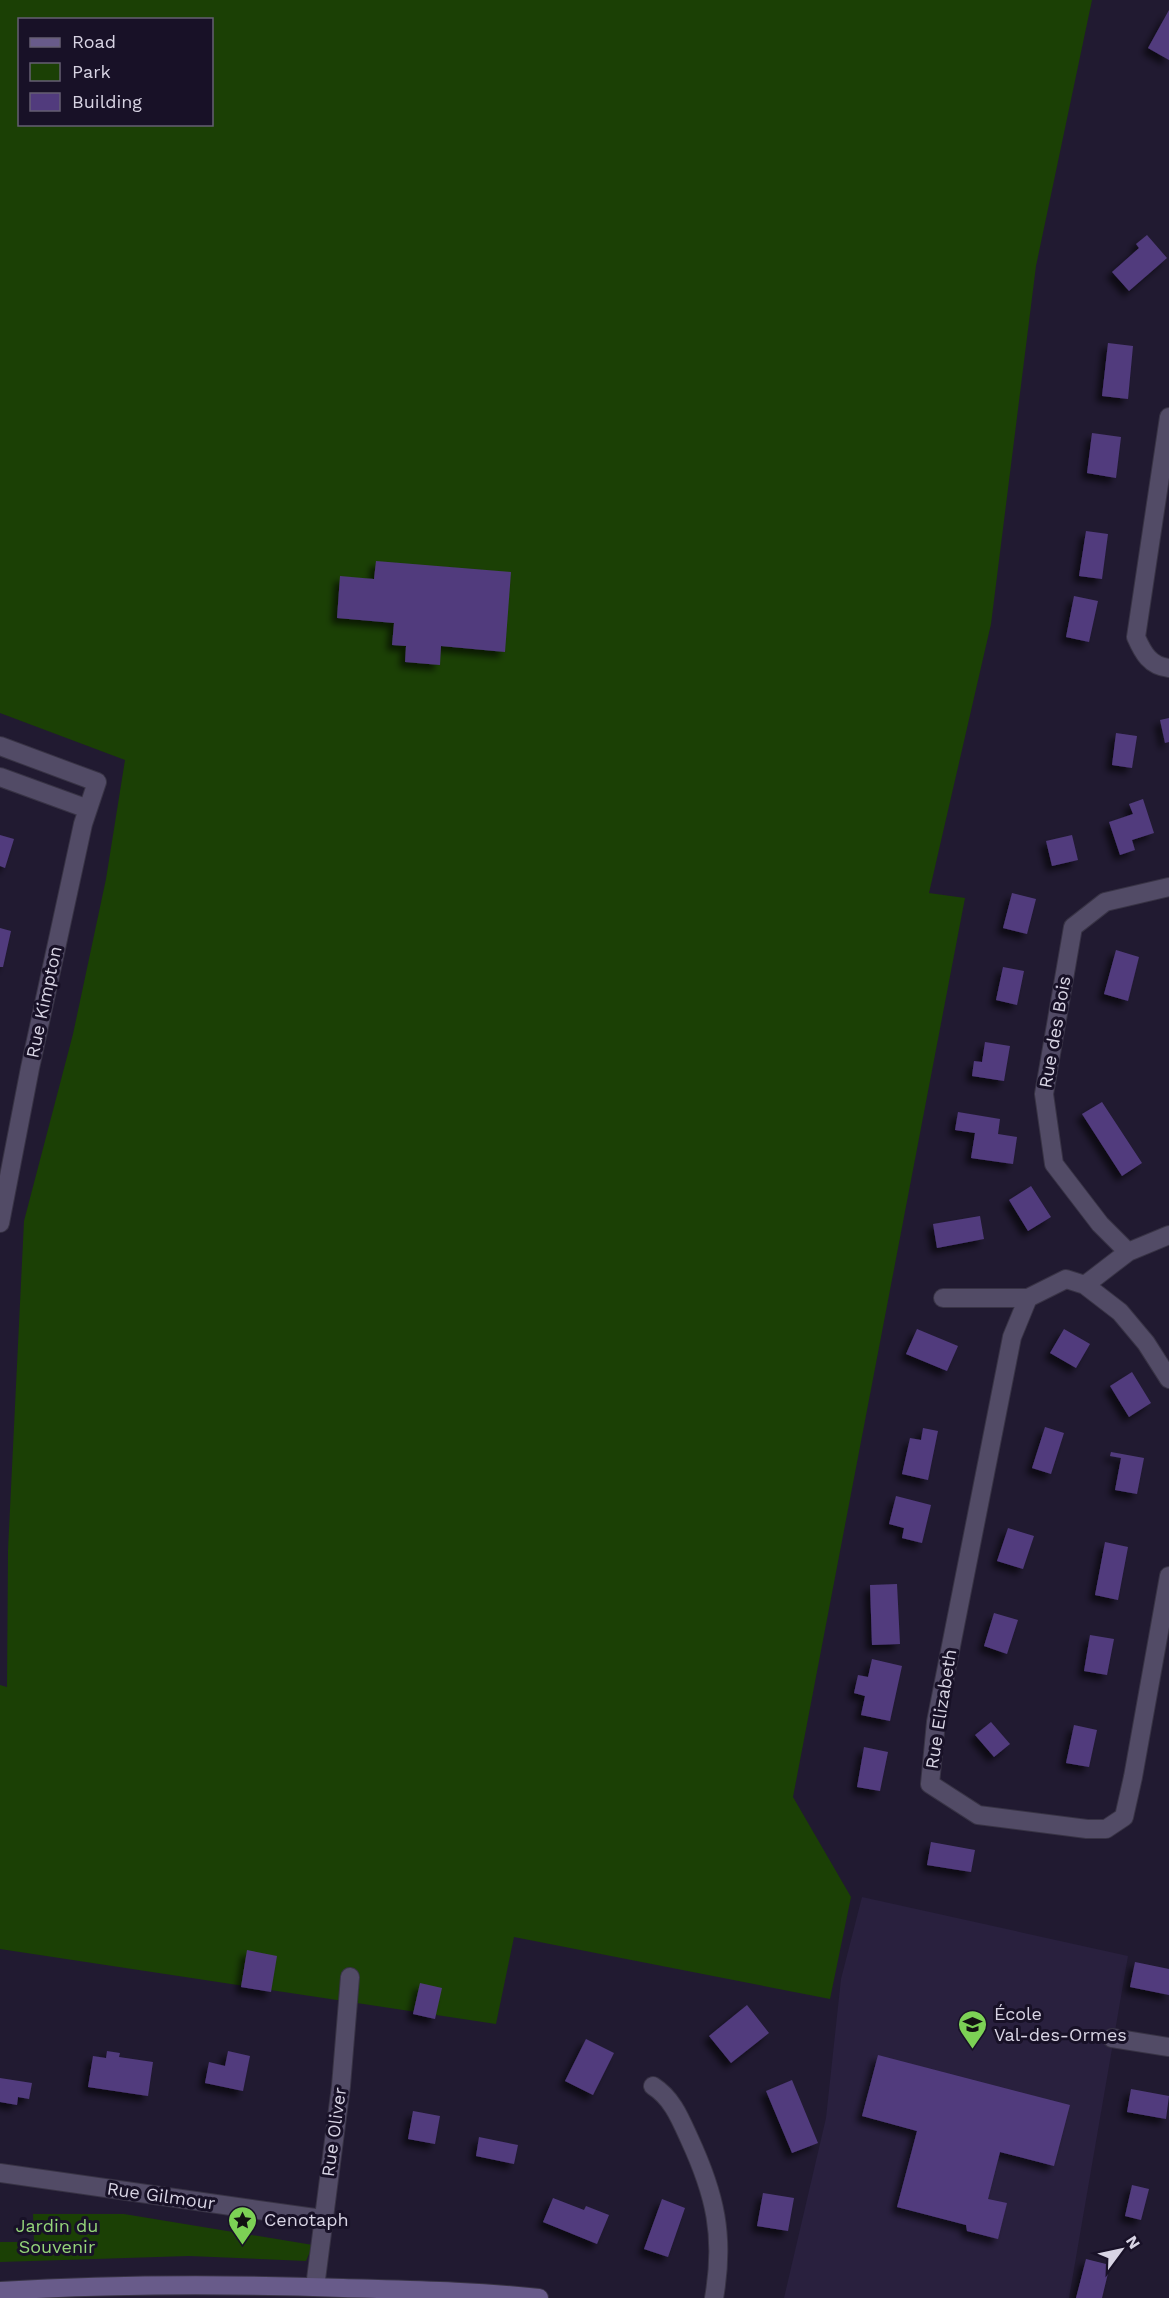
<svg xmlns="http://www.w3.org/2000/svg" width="1169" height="2298" font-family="'Work Sans',sans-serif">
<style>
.built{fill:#29203e}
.green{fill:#1b4005;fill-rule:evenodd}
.building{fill:#513b7d;filter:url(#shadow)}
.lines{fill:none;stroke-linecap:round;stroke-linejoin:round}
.street-casing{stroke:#383345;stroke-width:20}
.secondary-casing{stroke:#383345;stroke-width:20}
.street{stroke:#524b66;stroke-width:18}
.secondary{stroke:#685b8a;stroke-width:18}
.labels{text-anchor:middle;stroke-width:6;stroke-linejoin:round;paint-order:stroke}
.street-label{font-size:18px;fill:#d8d4e4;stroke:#181127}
.poi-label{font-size:18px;fill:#d8d4e4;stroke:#181127;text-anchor:start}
.park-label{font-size:18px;fill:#95d57a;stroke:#181127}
</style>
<defs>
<filter id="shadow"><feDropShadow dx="-5.5" dy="5.5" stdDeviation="3" flood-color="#0009"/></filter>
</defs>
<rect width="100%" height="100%" fill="#211a31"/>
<!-- built -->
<path class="built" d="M 862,1897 L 1128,1956 L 1069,2298 L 784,2298 L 826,2118 L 841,1979 Z"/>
<!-- green -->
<path class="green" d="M 0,0 L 1092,0 L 1036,266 L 991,624 L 929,893 L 965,898 L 793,1797 L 851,1897 L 830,1999 L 514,1937 L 496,2024 L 0,1949 L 0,1685 L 7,1687 L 8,1550 L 24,1221 L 73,1034 L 106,879 L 125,760 L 0,713 ZM 20,20 L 212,20 L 212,124 L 20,124 Z
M 33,2214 L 124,2214 L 313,2245 L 306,2261 L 189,2256 L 0,2262 L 0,2242 L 34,2242 Z"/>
<!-- building -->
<path class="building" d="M 1169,10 L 1169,60 L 1148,48 Z
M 1147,235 L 1167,258 L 1129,291 L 1112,272 L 1139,248 L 1136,244 Z
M 1108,343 L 1133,346 L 1128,399 L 1102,396 Z
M 1092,433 L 1121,437 L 1116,478 L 1087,473 Z
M 1086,531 L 1108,534 L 1102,579 L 1079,576 Z
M 376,561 L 511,572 L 505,652 L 441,646 L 440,665 L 405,662 L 406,646 L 392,645 L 394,623 L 337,618 L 340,576 L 374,579 Z
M 1074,596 L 1098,601 L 1089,642 L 1066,637 Z
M 1169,718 L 1169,742 L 1165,743 L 1160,720 Z
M 1116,733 L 1137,736 L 1132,768 L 1112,765 Z
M 1143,799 L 1154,833 L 1132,840 L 1135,850 L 1120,855 L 1109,822 L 1133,814 L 1129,804 Z
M 0,835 L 14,839 L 5,868 L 0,866 Z
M 1072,835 L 1078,860 L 1052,866 L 1046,841 Z
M 1012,893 L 1036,899 L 1027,934 L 1003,928 Z
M 0,928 L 11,931 L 3,967 L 0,967 Z
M 1116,950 L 1139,957 L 1128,1001 L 1104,994 Z
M 1003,967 L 1024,971 L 1017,1005 L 996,1000 Z
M 985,1042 L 1010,1046 L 1004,1081 L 972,1076 L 974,1061 L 982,1062 Z
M 1102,1102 L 1142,1163 L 1122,1176 L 1082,1114 Z
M 958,1112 L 1000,1119 L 998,1134 L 1017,1137 L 1013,1164 L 971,1158 L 975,1133 L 955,1130 Z
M 1031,1186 L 1051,1217 L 1028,1231 L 1009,1200 Z
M 980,1216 L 984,1239 L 937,1248 L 933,1224 Z
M 917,1329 L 958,1346 L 947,1371 L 906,1354 Z
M 1064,1329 L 1090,1344 L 1076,1368 L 1050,1353 Z
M 1132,1372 L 1151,1403 L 1129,1417 L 1110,1386 Z
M 1045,1427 L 1064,1433 L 1051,1474 L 1032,1468 Z
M 923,1428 L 938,1431 L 928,1480 L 902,1474 L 910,1438 L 921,1440 Z
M 1111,1452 L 1144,1458 L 1137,1494 L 1115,1490 L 1121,1458 L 1110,1456 Z
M 896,1496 L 931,1505 L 922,1543 L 902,1538 L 904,1528 L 889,1524 Z
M 1008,1528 L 1034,1536 L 1023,1569 L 997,1561 Z
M 1105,1542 L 1128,1547 L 1118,1600 L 1095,1595 Z
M 897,1584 L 900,1644 L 872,1645 L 870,1585 Z
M 994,1613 L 1018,1620 L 1007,1654 L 984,1646 Z
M 1090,1635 L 1114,1639 L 1107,1675 L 1084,1671 Z
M 872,1659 L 902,1666 L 890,1721 L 861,1715 L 865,1696 L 854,1693 L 858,1675 L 868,1677 Z
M 991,1722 L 1010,1744 L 994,1757 L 975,1735 Z
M 1074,1725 L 1097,1730 L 1089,1767 L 1066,1763 Z
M 864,1747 L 888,1752 L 880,1791 L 857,1787 Z
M 931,1842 L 975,1850 L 971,1872 L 927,1865 Z
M 247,1950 L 277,1956 L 271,1992 L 241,1987 Z
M 1135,1962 L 1169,1969 L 1169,1995 L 1130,1987 Z
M 420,1983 L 442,1988 L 435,2019 L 413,2014 Z
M 747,2005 L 769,2033 L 731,2063 L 709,2036 Z
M 586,2039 L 614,2053 L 593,2095 L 565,2081 Z
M 107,2051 L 120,2053 L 119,2057 L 153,2062 L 148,2096 L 88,2087 L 93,2056 L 106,2058 Z
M 228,2051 L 250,2056 L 243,2091 L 205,2083 L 209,2062 L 225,2066 Z
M 878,2055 L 1070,2105 L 1054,2166 L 1000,2152 L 988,2199 L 1007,2203 L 998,2239 L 967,2231 L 966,2225 L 897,2207 L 917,2131 L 862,2116 Z
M 0,2078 L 32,2083 L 29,2099 L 18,2097 L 17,2105 L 0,2102 Z
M 792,2080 L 818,2143 L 792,2153 L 766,2091 Z
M 1131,2089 L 1169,2096 L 1166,2119 L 1127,2112 Z
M 413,2111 L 440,2116 L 435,2144 L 408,2139 Z
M 479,2137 L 518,2145 L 514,2164 L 476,2156 Z
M 1132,2185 L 1149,2189 L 1141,2220 L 1125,2216 Z
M 763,2193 L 794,2198 L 788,2231 L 757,2226 Z
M 553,2198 L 584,2210 L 586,2206 L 609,2215 L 597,2244 L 543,2222 Z
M 662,2199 L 685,2208 L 668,2257 L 644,2249 Z
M 1086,2259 L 1110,2265 L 1102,2298 L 1076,2298 Z"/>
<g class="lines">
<defs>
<path id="street" d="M 1169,417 L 1136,637 C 1143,653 1150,666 1169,668
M 0,746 L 97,782 L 83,824 L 30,1068 L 0,1223
M 0,777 L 88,809
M 1128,1252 L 1100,1224 L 1054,1164 L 1044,1094 L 1073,927 L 1105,902 L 1169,887
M 1085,1285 L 1128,1252 L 1169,1235
M 943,1298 L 1028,1298
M 1169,1379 L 1146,1343 L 1120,1312 L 1085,1285 L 1066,1279 L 1028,1298 L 1012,1337 L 936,1722 L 930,1784 L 978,1815 L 1087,1829 L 1106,1829 L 1124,1817 L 1133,1777 L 1169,1576
M 1112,2038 L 1169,2047
M 653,2086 C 672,2098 680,2118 689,2138 C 715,2194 725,2236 714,2298
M 0,2173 L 322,2219
M 315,2287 L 341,2086 L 350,1977"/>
<path id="secondary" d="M 0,2291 C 114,2284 228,2284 343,2288 C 408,2290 474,2291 539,2298"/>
</defs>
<!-- street casing -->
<use href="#street" class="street-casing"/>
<!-- secondary casing -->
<use href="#secondary" class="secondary-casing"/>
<!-- street -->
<use href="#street" class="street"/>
<!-- secondary -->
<use href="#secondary" class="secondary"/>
</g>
<!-- icons -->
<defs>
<symbol id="school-pin" viewBox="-11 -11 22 30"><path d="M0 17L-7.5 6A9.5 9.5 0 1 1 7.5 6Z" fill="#7cd155" stroke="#181127"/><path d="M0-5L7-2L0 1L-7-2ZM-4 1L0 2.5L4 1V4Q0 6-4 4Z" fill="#111"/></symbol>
<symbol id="sight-pin" viewBox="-11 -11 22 30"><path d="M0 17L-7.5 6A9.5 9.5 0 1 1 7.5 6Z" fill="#7cd155" stroke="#181127"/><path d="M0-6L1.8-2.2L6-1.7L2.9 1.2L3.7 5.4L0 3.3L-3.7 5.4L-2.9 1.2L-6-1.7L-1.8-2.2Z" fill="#111"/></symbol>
</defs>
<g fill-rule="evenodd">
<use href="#school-pin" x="956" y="2008" width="33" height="45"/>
<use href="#sight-pin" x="226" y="2204" width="33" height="45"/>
</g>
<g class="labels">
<!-- street labels -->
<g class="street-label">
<text transform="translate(44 1002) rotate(-78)" y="6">Rue Kimpton</text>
<text transform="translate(1055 1032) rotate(-80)" y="6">Rue des Bois</text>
<text transform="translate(941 1709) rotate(-81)" y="6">Rue Elizabeth</text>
<text transform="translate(334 2132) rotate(-82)" y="6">Rue Oliver</text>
<text transform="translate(161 2196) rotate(8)" y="6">Rue Gilmour</text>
</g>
<!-- poi labels -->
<g class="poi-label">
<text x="994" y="2020">École<tspan x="994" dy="21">Val-des-Ormes</tspan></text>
<text x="264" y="2226">Cenotaph</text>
</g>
<!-- park labels -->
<g class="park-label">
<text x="57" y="2232">Jardin du<tspan x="57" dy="21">Souvenir</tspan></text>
</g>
</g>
<!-- legend -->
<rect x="18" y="18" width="195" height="108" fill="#181127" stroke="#655f73" stroke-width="1.5"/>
<rect x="30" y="38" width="30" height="9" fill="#685b8a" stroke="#655f73" stroke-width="1.5"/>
<text x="72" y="48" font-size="18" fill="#d8d4e4">Road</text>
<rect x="30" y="63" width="30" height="18" fill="#1b4005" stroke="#655f73" stroke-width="1.5"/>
<text x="72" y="78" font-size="18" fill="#d8d4e4">Park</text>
<rect x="30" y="93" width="30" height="18" fill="#513b7d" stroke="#655f73" stroke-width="1.5"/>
<text x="72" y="108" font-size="18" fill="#d8d4e4">Building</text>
<!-- north arrow -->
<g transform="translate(1121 2250) rotate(57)" stroke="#181127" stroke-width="4.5" paint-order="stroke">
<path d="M0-4.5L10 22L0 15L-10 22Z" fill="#d8d4e4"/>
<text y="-9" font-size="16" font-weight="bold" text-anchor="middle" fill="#d8d4e4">N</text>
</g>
</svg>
